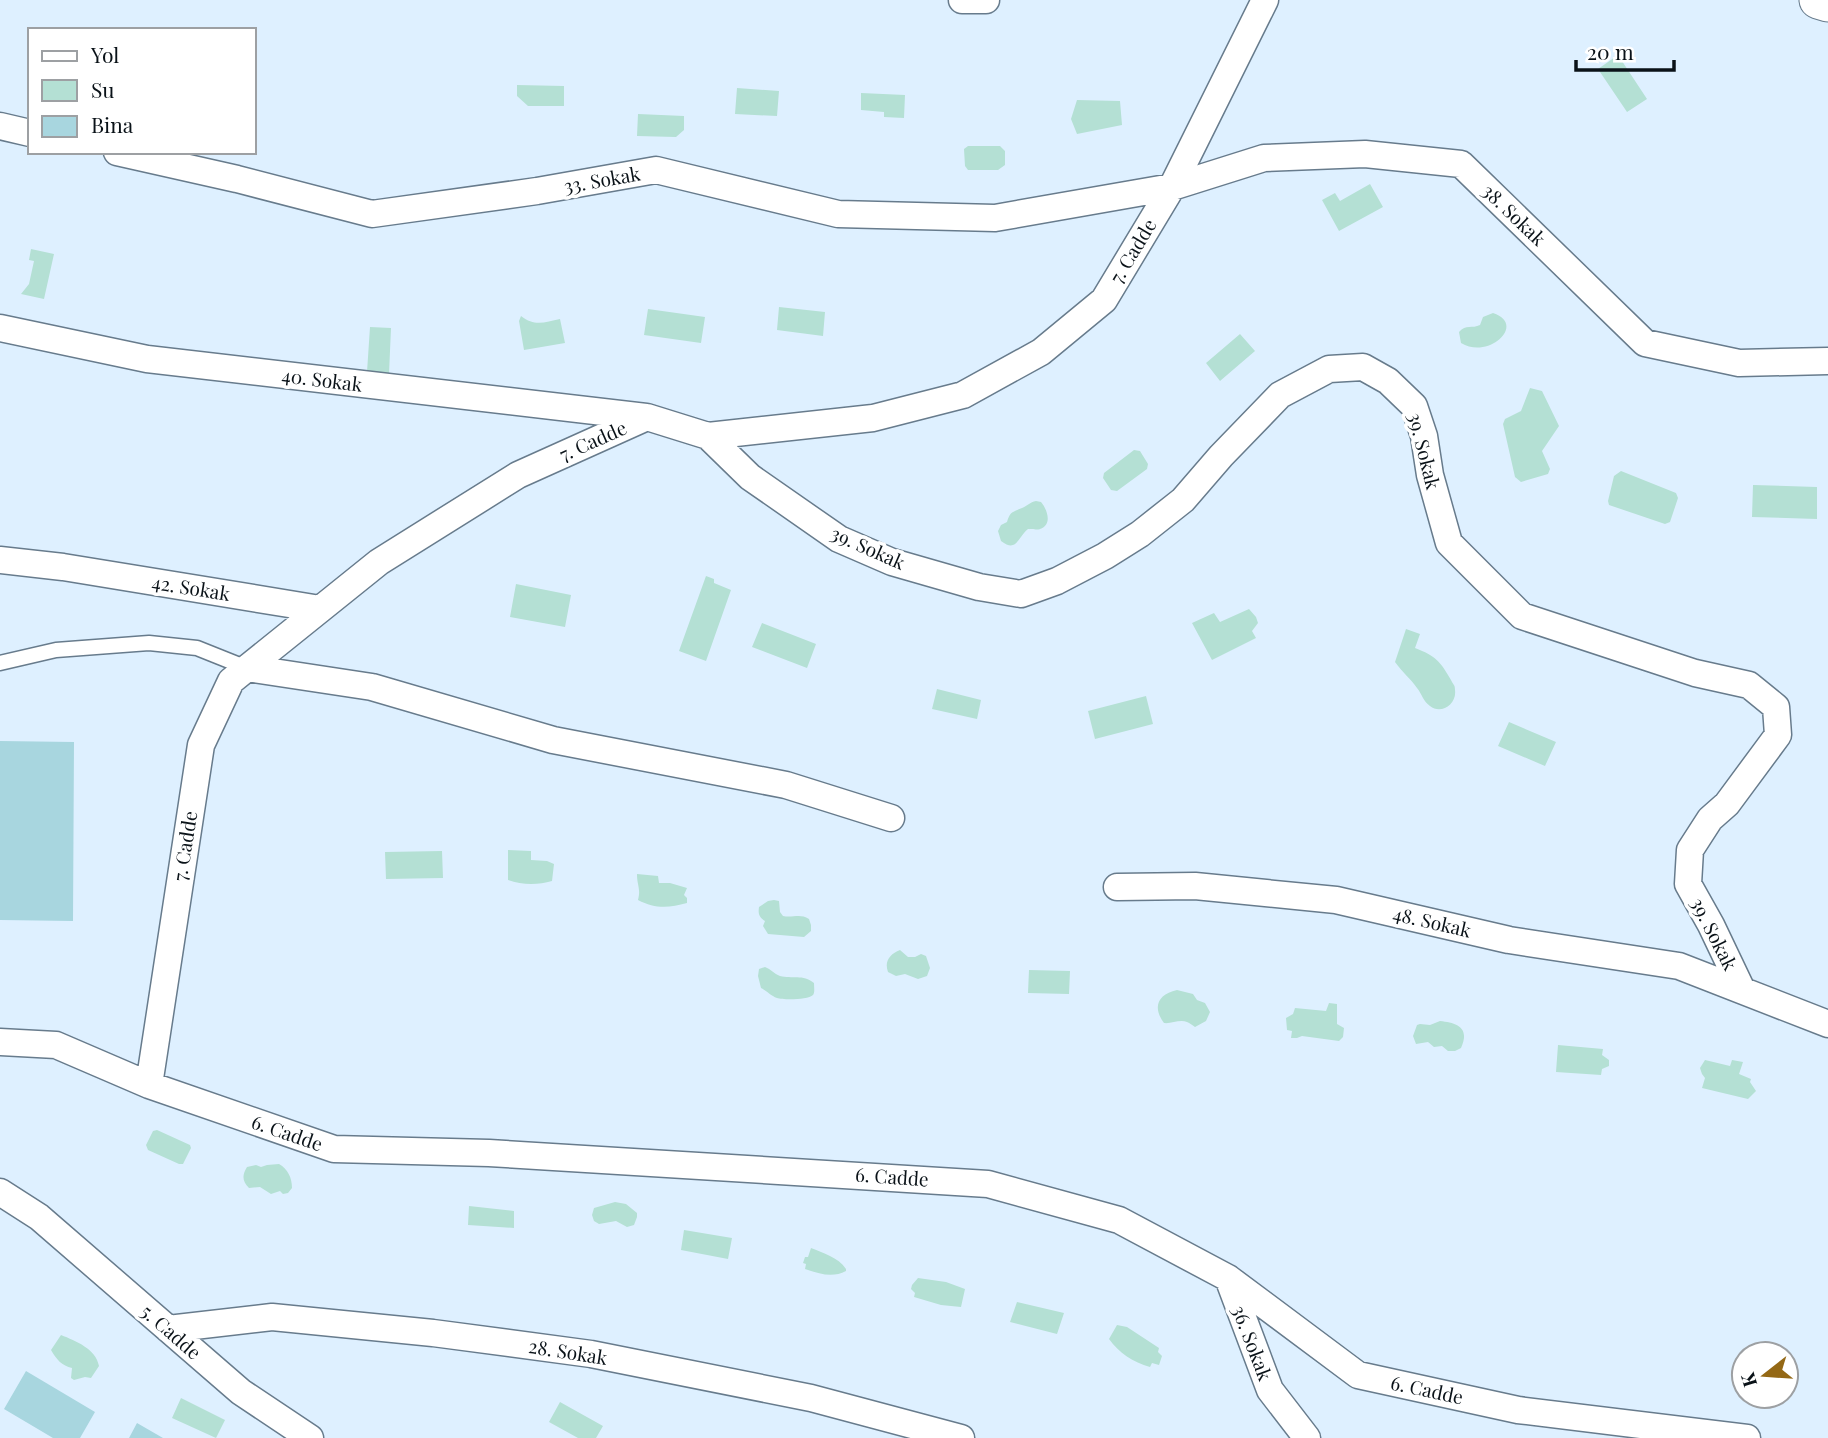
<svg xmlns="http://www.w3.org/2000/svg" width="1828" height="1438" font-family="'Playfair Display',serif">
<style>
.water{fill:#b4e0d4}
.building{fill:#a8d6df}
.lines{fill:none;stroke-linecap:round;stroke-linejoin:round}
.lane-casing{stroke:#677b8c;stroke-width:17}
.street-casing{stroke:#677b8c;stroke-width:29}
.secondary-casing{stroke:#677b8c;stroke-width:39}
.lane{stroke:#fff;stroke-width:14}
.street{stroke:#fff;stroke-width:26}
.secondary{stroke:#fff;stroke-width:37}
.labels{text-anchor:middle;stroke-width:7;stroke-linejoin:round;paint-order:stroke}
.street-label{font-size:19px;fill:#0a1218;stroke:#fff}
</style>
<rect width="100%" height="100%" fill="#def0ff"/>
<!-- water -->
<path class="water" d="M 1618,55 L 1647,99 L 1627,112 L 1598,69 Z
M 517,85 L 564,86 L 564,106 L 528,106 L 517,96 Z
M 737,88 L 779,91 L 777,116 L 735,114 Z
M 861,93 L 905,95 L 904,118 L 884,117 L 884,112 L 861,110 Z
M 1077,100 L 1120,101 L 1122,125 L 1077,134 L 1071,119 Z
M 638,114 L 684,116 L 684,130 L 676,137 L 637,136 Z
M 968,146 L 1000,146 L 1005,151 L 1005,165 L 998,170 L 968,170 L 965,166 L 964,149 Z
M 1370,184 L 1383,207 L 1339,231 L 1322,200 L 1335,193 L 1340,201 Z
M 31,249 L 54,254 L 44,299 L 21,294 L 29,284 L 34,261 L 29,260 Z
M 779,307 L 825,312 L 823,336 L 777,330 Z
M 648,309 L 705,317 L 701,343 L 644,335 Z
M 1493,313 C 1527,324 1489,360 1461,343 L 1459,332 C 1466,324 1472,329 1480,325 L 1483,317 Z
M 521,316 C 535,327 545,322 560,319 L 565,343 L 524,350 L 519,321 Z
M 370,327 L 391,328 L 389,374 L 367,372 Z
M 1240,334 L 1255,351 L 1220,381 L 1206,363 Z
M 1530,388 L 1542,391 L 1559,426 L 1542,451 L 1550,469 L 1548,474 L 1521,482 L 1515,477 L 1503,424 L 1505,419 L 1521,411 Z
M 1134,450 L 1140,451 L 1148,464 L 1147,469 L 1117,491 L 1111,490 L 1103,478 L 1104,473 Z
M 1621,471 L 1676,493 L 1678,498 L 1670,522 L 1665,524 L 1609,505 L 1608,501 L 1614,476 Z
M 1753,485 L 1817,487 L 1817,519 L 1752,517 Z
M 1036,501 L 1041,502 C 1047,509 1053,525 1040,529 C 1040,530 1029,529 1028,529 C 1017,538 1017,553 1001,541 L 998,531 L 1001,525 L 1007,522 C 1010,511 1013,512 1022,508 C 1027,506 1030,502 1036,501 Z
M 706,576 L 714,579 L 714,583 L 731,590 L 706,661 L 679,651 Z
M 516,584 L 571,595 L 565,627 L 510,617 Z
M 1249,609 L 1256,617 L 1258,623 L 1252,631 L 1256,638 L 1212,660 L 1192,623 L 1214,613 L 1220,622 Z
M 762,623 L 816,644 L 807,668 L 752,647 Z
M 1406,629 L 1420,634 L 1415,648 C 1436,656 1440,661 1451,680 C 1453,685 1455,684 1455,690 C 1457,704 1441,715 1430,706 C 1423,701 1422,694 1417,688 C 1411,679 1402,672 1395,662 Z
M 937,689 L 981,700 L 977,719 L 932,709 Z
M 1146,696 L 1153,724 L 1095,739 L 1088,711 Z
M 1509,722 L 1556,742 L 1545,766 L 1498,746 Z
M 508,850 L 531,851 L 531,860 L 547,861 L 554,864 L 552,881 C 538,885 522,885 508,880 Z
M 442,851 L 443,878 L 386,879 L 385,852 Z
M 637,874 L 658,876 L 659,883 L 670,883 L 687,888 L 684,895 L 687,898 L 687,903 C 669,908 655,909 638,900 C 641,888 637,886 637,874 Z
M 774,900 L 779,901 L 780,912 L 783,916 C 793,918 800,913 809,919 L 811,925 L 811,931 L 804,937 L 768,934 L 763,926 L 765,921 C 759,917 758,914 759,907 L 768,901 Z
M 900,950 L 908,957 L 915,957 L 921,954 L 926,956 L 930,968 L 927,976 L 918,979 L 905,974 L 896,976 L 888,972 C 884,961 890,954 900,950 Z
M 765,967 C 771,969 774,974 780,976 C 792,979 803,974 814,983 C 814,987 815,993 813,995 C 808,1000 783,1000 777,998 C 771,996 767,991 761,988 L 758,976 L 759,969 Z
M 1029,970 L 1070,971 L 1069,994 L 1028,993 Z
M 1177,990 L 1193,994 L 1197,1000 L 1205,1003 L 1210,1012 L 1206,1021 L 1195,1027 C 1192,1025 1190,1023 1187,1022 C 1180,1019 1171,1024 1164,1023 C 1152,1007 1158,994 1177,990 Z
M 1329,1003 L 1337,1004 L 1337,1024 L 1344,1028 L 1343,1037 L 1339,1041 L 1302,1036 L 1297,1038 L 1291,1038 L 1292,1031 L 1287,1030 L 1286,1018 L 1293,1014 L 1295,1008 L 1326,1011 Z
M 1440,1021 C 1458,1023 1470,1028 1461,1048 L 1455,1051 L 1448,1051 L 1442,1046 L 1434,1047 L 1428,1042 L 1416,1044 L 1413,1036 L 1417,1025 L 1420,1024 L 1430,1025 Z
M 1558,1045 L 1603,1049 L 1602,1055 L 1609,1060 L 1609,1066 L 1602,1069 L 1601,1075 L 1556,1072 Z
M 1705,1060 L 1730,1066 L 1732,1060 L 1743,1062 L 1739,1074 L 1751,1079 L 1750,1082 L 1756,1091 L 1748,1099 L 1702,1088 L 1705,1078 L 1702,1074 L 1700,1068 Z
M 157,1130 L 190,1145 L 191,1148 L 183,1164 L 179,1164 L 148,1150 L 146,1145 L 153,1131 Z
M 279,1164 C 288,1169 292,1178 292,1188 L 288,1193 L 283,1194 L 280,1191 L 271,1194 L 260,1187 L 249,1188 C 242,1181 242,1175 247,1167 L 256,1165 L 261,1167 L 267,1165 Z
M 615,1202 L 626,1204 L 637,1213 L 637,1217 L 634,1225 L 627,1227 L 616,1221 L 599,1224 L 594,1221 L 592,1215 L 594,1208 Z
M 469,1206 L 514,1211 L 514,1228 L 468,1225 Z
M 684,1230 L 732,1238 L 728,1259 L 681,1250 Z
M 811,1248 C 823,1253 838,1257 846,1269 L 846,1271 C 833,1278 819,1274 805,1269 L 806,1264 L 803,1263 L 805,1257 L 808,1257 Z
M 918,1278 L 946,1282 L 965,1289 L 961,1307 L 941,1305 L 914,1297 L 915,1293 L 911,1289 L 912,1285 Z
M 1017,1302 L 1064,1313 L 1057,1334 L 1010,1322 Z
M 1117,1325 L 1127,1327 L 1159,1348 L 1158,1352 L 1162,1356 L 1159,1365 L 1152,1363 L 1150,1367 C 1133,1362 1119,1353 1109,1339 Z
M 61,1335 C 76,1341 96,1349 99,1366 L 91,1378 L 85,1377 L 74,1380 L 71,1378 L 72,1368 C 62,1366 56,1359 51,1350 Z
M 181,1398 L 225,1420 L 216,1438 L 172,1418 Z
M 560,1402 L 603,1426 L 596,1438 L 578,1438 L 549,1422 Z"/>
<!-- building -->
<path class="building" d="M 0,741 L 74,742 L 73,921 L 0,920 Z
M 26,1371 L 95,1412 L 80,1438 L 53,1438 L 4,1409 Z
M 137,1423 L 163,1438 L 129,1438 Z"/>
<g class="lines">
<defs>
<path id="lane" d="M 0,663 L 56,650 L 149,643 L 197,648 L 247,668"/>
<path id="street" d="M 962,0 L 986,0
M 0,126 L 30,133
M 117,152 L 237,179 L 372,214 L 537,191 L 656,170 L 838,214 L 995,218 L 1172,187 L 1264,158 L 1365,154 L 1461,164 L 1645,343 L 1739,363 L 1828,361
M 0,328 L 147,359 L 646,417
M 708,436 L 750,477 L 839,539 L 892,562 L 979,587 L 1021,594 L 1057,581 L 1105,556 L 1140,534 L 1183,500 L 1221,456 L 1280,395 L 1329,369 L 1363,367 L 1388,381 L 1414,406 L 1424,436 L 1430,475 L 1449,543 L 1522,616 L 1695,673 L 1749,685 L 1776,707 L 1778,735 L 1727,804 L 1710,819 L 1690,850 L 1688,884 L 1711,925 L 1742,990
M 0,560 L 63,567 L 320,609
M 247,668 L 372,687 L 553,740 L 786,785 L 891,818
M 1117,887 L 1195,886 L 1336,900 L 1509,940 L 1679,966 L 1828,1024
M 0,1042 L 56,1045 L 149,1085 L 334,1149 L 489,1153 L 988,1184 L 1119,1220 L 1228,1278 L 1358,1375 L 1518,1410 L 1747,1438
M 149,1085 L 201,745 L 231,681 L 379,562 L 518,475 L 647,417 L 708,436 L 873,418 L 963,395 L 1041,352 L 1104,300 L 1172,187 L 1265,0
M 0,1192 L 39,1217 L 241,1392 L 310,1438
M 1228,1278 L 1270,1390 L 1307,1438
M 168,1329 L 272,1317 L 433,1333 L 591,1354 L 811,1398 L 961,1438"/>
<path id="secondary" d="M 1818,0 L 1828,3"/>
</defs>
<!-- lane casing -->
<use href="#lane" class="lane-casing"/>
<!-- street casing -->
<use href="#street" class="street-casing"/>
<!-- secondary casing -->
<use href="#secondary" class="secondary-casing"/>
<!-- lane -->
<use href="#lane" class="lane"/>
<!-- street -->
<use href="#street" class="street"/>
<!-- secondary -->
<use href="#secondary" class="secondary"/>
</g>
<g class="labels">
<!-- street labels -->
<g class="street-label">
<text transform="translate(602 180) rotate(-10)" y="7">33. Sokak</text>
<text transform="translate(1514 215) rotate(44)" y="7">38. Sokak</text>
<text transform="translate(1133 251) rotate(-59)" y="7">7. Cadde</text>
<text transform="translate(322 380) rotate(7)" y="7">40. Sokak</text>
<text transform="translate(593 441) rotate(-24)" y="7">7. Cadde</text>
<text transform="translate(1424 451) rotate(76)" y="7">39. Sokak</text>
<text transform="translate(868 548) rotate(24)" y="7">39. Sokak</text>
<text transform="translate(191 588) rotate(9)" y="7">42. Sokak</text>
<text transform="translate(185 846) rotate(-81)" y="7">7. Cadde</text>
<text transform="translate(1432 922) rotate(13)" y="7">48. Sokak</text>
<text transform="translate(1714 934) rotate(63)" y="7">39. Sokak</text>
<text transform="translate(287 1133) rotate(19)" y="7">6. Cadde</text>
<text transform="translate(892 1177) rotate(4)" y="7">6. Cadde</text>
<text transform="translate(171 1332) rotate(41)" y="7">5. Cadde</text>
<text transform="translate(1252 1343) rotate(69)" y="7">36. Sokak</text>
<text transform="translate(568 1352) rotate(9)" y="7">28. Sokak</text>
<text transform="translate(1427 1390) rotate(12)" y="7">6. Cadde</text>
</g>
</g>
<!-- legend -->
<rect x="28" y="28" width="228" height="126" fill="#ffffff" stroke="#9da0a3" stroke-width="2"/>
<rect x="42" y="51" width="35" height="10" fill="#ffffff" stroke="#9da0a3" stroke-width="2"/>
<text x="91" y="63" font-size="21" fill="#0a1218">Yol</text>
<rect x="42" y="80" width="35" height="21" fill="#b4e0d4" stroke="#9da0a3" stroke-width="2"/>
<text x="91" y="98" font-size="21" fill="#0a1218">Su</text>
<rect x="42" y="116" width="35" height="21" fill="#a8d6df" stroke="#9da0a3" stroke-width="2"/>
<text x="91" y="133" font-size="21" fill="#0a1218">Bina</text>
<!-- north arrow -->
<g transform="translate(1765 1375) rotate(253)"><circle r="33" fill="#ffffff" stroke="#9da0a3" stroke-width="2"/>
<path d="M0-5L12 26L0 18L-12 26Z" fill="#946815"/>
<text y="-10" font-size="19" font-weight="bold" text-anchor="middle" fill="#0a1218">K</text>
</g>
<!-- scale -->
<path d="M1576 60v10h98v-10" fill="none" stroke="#0a1218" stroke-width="3.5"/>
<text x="1587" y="60" font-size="21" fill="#0a1218" stroke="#ffffff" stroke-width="5" paint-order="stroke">20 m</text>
</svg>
